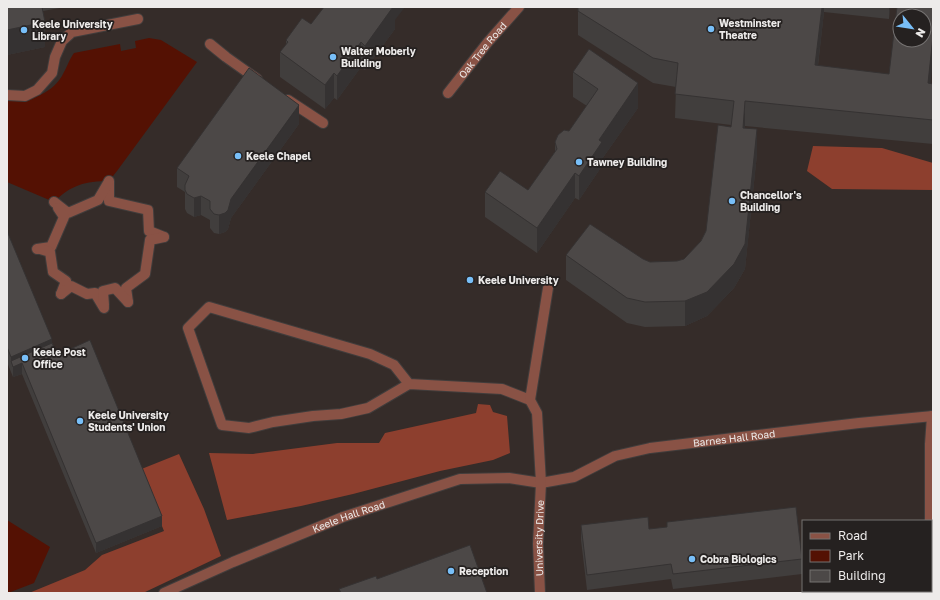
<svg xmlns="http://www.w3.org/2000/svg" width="940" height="600" font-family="'Golos Text',sans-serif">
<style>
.built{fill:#352c29;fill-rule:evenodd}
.green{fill:#541103}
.forest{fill:#8d3f2e}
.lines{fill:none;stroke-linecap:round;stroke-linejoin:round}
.minor-casing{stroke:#413d3c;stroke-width:12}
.minor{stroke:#895245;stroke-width:10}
.wall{fill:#413e3d}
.shaded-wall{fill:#353232}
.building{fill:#4c4847;stroke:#353232;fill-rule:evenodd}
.poi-dot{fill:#78bff8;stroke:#252120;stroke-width:1.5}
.labels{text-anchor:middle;stroke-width:3.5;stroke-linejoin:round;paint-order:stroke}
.poi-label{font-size:10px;font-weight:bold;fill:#edebea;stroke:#252120;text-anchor:start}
.street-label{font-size:10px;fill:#edebea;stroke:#252120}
</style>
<rect width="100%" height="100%" fill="#252120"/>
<!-- built -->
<path class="built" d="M 7,7 L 933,7 L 933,593 L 7,593 ZM 900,16 L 924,16 L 924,40 L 900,40 ZM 803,521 L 931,521 L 931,591 L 803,591 Z"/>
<!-- green -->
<path class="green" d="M 149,38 L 161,40 L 197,62 L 117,171 L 109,181 C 85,181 71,185 54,202 L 7,182 L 7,101 C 30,101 54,94 64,72 C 68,65 69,60 74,53 L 120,44 L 121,51 L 136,48 L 135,41 Z
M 7,520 L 50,547 L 34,583 L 8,593 Z"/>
<!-- forest -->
<path class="forest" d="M 813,146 L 882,148 L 933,163 L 933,190 L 832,189 L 807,171 Z
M 478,404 L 490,405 L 493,412 L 507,416 L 510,453 L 493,460 L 440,471 L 353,494 L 301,506 L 227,520 L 209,453 L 253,454 L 337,443 L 379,443 L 385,433 L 476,413 Z
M 179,454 L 204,509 L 221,556 L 143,593 L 29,593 L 85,570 L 102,555 L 164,531 L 139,470 Z"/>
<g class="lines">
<defs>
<g id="minor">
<path d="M 210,44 L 226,57 L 257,79"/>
<path id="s1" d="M 448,93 L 488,42 L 519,7"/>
<path d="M 7,95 L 25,96 L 37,90 L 52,73 L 55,57 L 62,41 L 72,32 L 138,19"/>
<path d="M 288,100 L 323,123"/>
<path d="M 109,181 L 109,201 L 148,210 L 149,231 L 164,237"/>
<path d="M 54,202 L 68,213 L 98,200 L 108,183"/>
<path d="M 37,249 L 51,247 L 64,217 L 58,208"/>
<path d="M 40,249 L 50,252 L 53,272 L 66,281 L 61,294"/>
<path d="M 61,294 L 71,286 L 87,294 L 95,293 L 104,308"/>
<path d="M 128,302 L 126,288 L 145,274 L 150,240 L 164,237"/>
<path d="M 104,305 L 103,291 L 115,288 L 128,302"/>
<path d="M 409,384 L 394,365 L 370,354 L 209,307 L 188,328 L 222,425 L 249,428 L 273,422 L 313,416 L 341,414 L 368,408 L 409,384 L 502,389 L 530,400"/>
<path d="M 930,521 L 930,444 L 932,416"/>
<path id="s2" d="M 164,593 L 233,562 L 343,517 L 460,479 L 509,478 L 541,483 L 574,477 L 615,456 L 650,448 L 859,423 L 933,416"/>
<path id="s3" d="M 540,593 L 538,544 L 541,483 L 537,413 L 530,400 L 548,288"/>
<path d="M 929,593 L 929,591"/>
</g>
</defs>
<!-- minor casing -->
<use href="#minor" class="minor-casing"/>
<!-- minor -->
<use href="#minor" class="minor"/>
</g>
<!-- wall -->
<path class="wall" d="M 7,7 L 65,7 L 43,11 L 45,47 L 7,55 Z
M 578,7 L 890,7 L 889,19 L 824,12 L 818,66 L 933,84 L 933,144 L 745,126 L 745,128 L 757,154 L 745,269 L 734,288 L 707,316 L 685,326 L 645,327 L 627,323 L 566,280 L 566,255 L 643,259 L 650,262 L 677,261 L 684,259 L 701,241 L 706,231 L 731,125 L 675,118 L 676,87 L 653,83 L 578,35 Z
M 395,20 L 395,29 L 365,70 L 361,67 L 337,100 L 334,98 L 325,109 L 280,77 L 280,52 L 286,45 L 286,40 L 311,24 Z
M 573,72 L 638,108 L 602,159 L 602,166 L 579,200 L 575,198 L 537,253 L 485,217 L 485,192 L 528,190 L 555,152 L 555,142 L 569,131 L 587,106 L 573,97 Z
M 299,124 L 231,218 L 228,229 L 225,232 L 219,234 L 214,233 L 210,228 L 210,220 L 201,215 L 194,217 L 187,213 L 185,209 L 185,192 L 177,187 L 177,168 Z
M 7,231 L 57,355 L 162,526 L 96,553 L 22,374 L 13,377 L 7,362 Z
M 667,522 L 802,559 L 802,574 L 673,589 L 671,579 L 587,590 L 581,540 L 581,525 L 649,529 L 667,527 Z"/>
<!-- shaded-wall -->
<path class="shaded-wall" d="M 390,7 L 405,7 L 395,20 L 395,29 L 365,70 L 365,46 Z
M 822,7 L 824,7 L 824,12 L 815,90 L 815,65 Z
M 889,7 L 890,7 L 889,19 Z
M 45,22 L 45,47 L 7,55 L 7,30 Z
M 933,36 L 933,60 L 928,108 L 928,83 Z
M 361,42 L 361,67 L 337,100 L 337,76 Z
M 334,73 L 334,98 L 325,109 L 325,85 Z
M 638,83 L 638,108 L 602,159 L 602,166 L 579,200 L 579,176 L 599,140 Z
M 745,101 L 745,126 L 743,153 L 743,128 Z
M 299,105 L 299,124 L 231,218 L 228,229 L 225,232 L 219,234 L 219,215 Z
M 757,129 L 757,154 L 745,269 L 734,288 L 707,316 L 685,326 L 685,301 Z
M 575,173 L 575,198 L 537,253 L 537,228 Z
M 201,196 L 201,215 L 194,217 L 194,198 Z
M 52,339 L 52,354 L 22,363 L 22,374 L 13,377 L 13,367 L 11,361 L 11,357 Z
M 162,516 L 162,526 L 96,553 L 96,543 Z"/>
<!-- building -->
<path class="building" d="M 7,7 L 42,7 L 45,22 L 7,30 Z
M 324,7 L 393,7 L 365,46 L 361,42 L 337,76 L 334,73 L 325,85 L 280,52 L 288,42 L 286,40 L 302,18 L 311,24 Z
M 578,7 L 822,7 L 815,65 L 889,74 L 897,7 L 933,7 L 933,36 L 928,83 L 933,84 L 933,120 L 745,101 L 743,128 L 757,129 L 745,244 L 734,264 L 707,292 L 685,301 L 645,302 L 627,298 L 566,255 L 590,224 L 643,259 L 650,262 L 677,261 L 684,259 L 701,241 L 706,231 L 718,125 L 731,127 L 734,101 L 675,94 L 678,63 L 653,58 L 578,11 ZM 900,16 L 924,16 L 924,40 L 900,40 Z
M 589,49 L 638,83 L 599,140 L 602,142 L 579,176 L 575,173 L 537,228 L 485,192 L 500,171 L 528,190 L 557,149 L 555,142 L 558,135 L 564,130 L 569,131 L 598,89 L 573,72 Z
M 249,68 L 299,105 L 231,199 L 228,210 L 225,213 L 219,215 L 214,214 L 210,209 L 210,201 L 201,196 L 194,198 L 187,194 L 185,190 L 185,185 L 189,176 L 177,168 Z
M 7,231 L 52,339 L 11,357 L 7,347 Z
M 90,340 L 162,516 L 96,543 L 22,363 L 13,367 L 11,361 L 52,343 L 57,355 Z
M 796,507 L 802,559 L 673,574 L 671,564 L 587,575 L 581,525 L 648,517 L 649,529 L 667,527 L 667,522 Z
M 470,545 L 487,593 L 340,593 L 341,593 L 339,589 L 376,576 L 377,579 Z"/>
<!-- markers -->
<g class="poi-dot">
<circle cx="711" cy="29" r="4"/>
<circle cx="24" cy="30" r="4"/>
<circle cx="333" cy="57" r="4"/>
<circle cx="238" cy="156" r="4"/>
<circle cx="579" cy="162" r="4"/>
<circle cx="732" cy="201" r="4"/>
<circle cx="470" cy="280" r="4"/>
<circle cx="25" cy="358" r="4"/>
<circle cx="80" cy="421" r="4"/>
<circle cx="692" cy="559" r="4"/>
<circle cx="451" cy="571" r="4"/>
</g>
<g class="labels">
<!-- poi labels -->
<g class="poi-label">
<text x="719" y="27">Westminster<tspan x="719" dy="12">Theatre</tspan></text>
<text x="32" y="28">Keele University<tspan x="32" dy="12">Library</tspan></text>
<text x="341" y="55">Walter Moberly<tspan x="341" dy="12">Building</tspan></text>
<text x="246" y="160">Keele Chapel</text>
<text x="587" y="166">Tawney Building</text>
<text x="740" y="199">Chancellor's<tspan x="740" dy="12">Building</tspan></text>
<text x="478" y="284">Keele University</text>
<text x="33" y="356">Keele Post<tspan x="33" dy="12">Office</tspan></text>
<text x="88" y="419">Keele University<tspan x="88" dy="12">Students' Union</tspan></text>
<text x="700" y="563">Cobra Biologics</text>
<text x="459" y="575">Reception</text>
</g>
<!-- street labels -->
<g class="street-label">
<text dy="4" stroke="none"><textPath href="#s1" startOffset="55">Oak Tree Road</textPath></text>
<text dy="4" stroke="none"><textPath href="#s2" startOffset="599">Barnes Hall Road</textPath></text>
<text dy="4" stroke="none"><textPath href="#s2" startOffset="200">Keele Hall Road</textPath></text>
<text dy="4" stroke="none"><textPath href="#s3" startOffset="55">University Drive</textPath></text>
</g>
</g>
<!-- border -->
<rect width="940" height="600" fill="none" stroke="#edebea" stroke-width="16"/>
<!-- legend -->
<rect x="802" y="520" width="130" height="72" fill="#252120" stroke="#757271"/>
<rect x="810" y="533" width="20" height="6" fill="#895245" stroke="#757271"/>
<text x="838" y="540" font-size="12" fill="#edebea">Road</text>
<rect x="810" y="550" width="20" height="12" fill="#541103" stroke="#757271"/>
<text x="838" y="560" font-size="12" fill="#edebea">Park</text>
<rect x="810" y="570" width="20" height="12" fill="#4c4847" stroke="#757271"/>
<text x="838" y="580" font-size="12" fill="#edebea">Building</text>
<!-- north arrow -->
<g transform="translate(912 28) rotate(120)"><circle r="19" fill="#252120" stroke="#757271"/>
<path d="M0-3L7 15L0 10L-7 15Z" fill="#78bff8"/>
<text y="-6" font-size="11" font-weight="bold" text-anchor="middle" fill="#edebea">N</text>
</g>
</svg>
